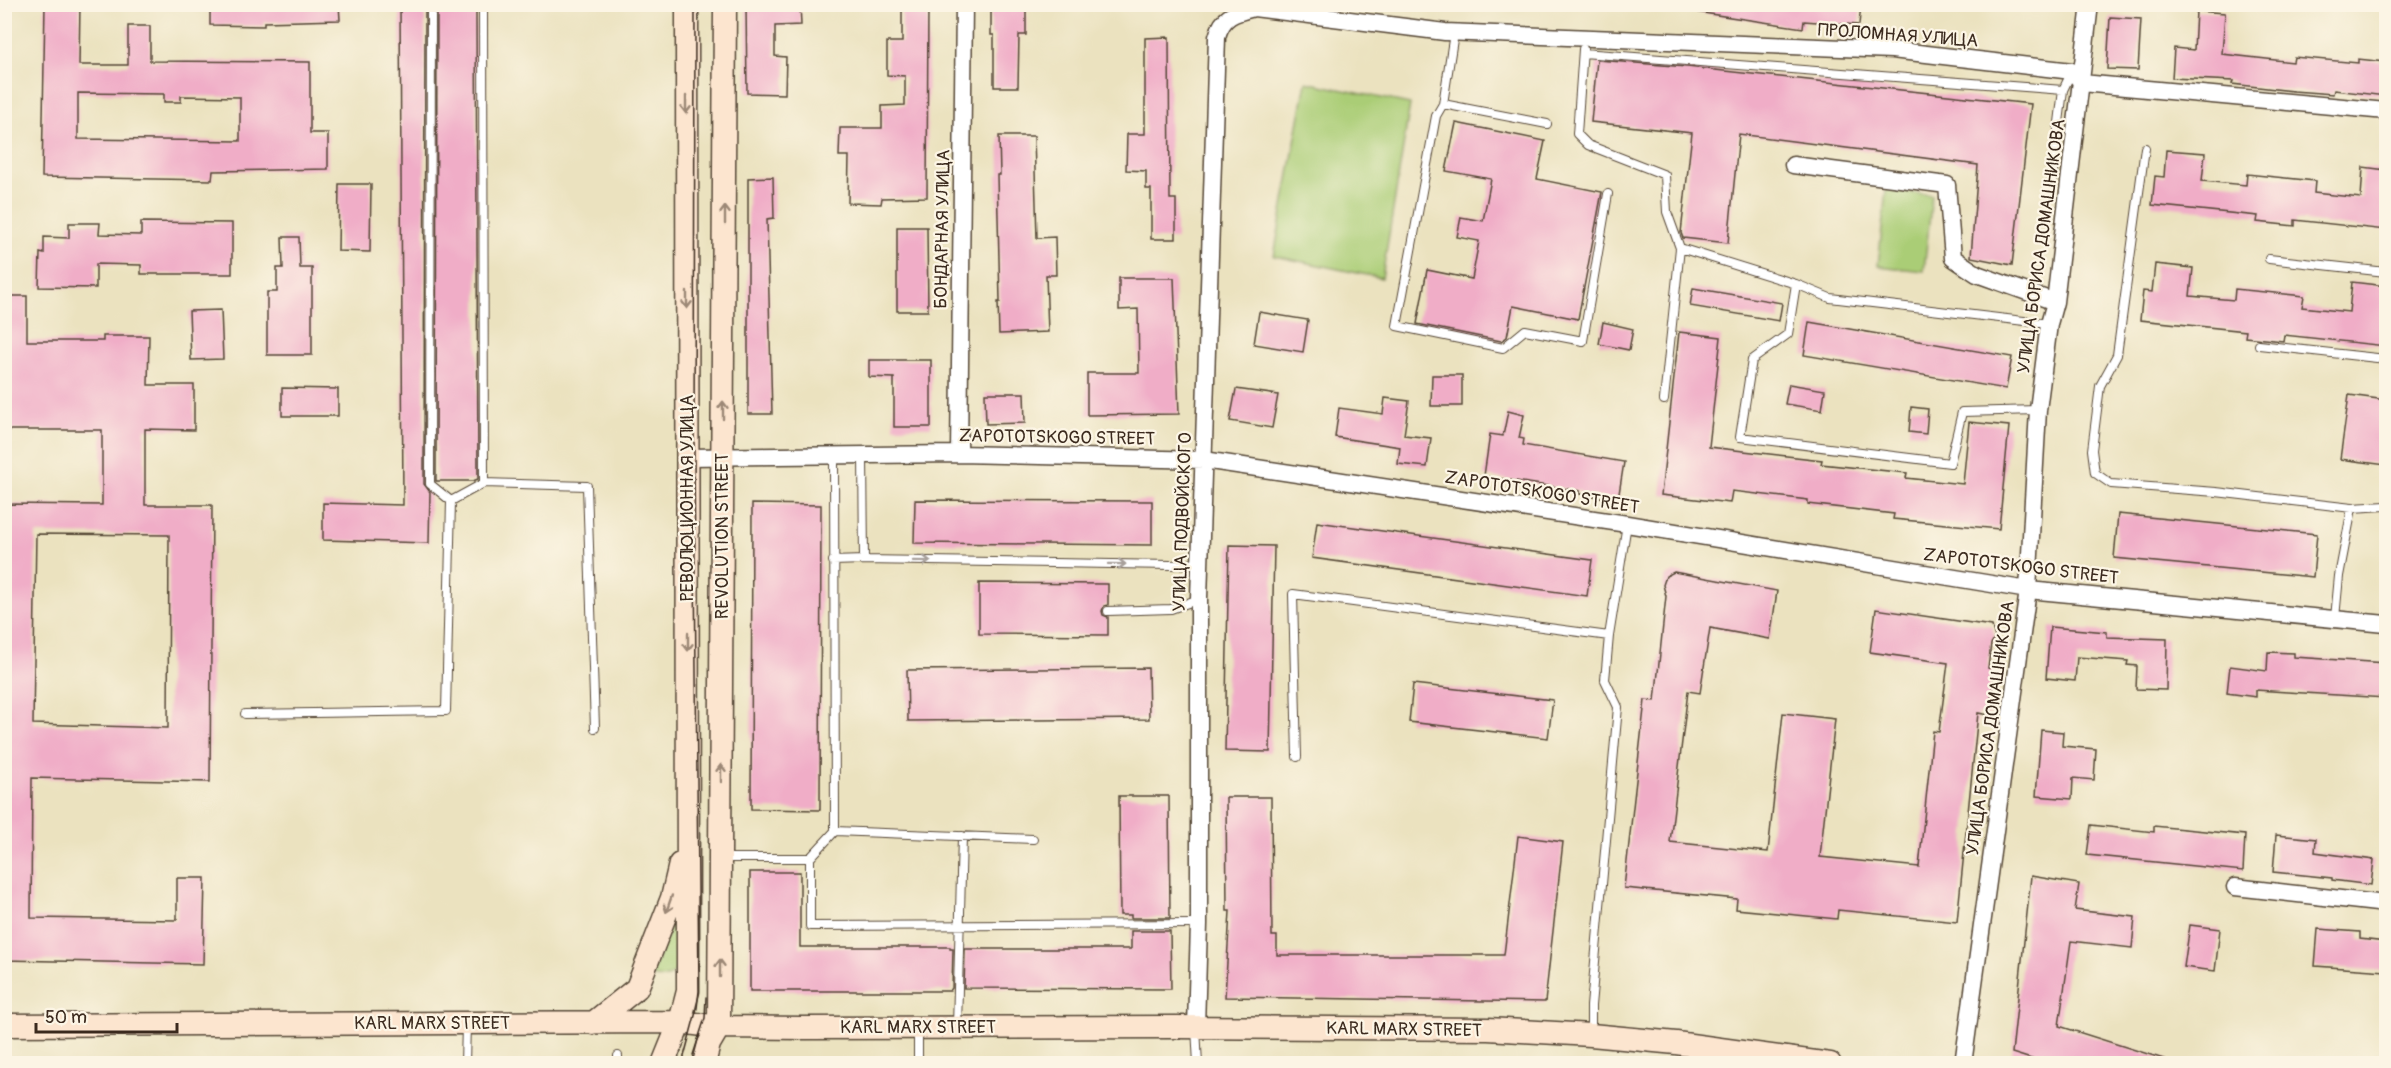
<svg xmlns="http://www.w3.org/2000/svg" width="2391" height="1068" font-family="Pangolin,sans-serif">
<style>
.green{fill:#aacd76;stroke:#727c4a;stroke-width:1.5}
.building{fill:#f0adc7;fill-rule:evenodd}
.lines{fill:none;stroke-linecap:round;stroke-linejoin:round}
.lane-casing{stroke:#554636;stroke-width:10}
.street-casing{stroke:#554636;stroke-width:19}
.secondary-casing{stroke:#554636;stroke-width:25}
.lane{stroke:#fff;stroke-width:8}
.street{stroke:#fff;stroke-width:16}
.secondary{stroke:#fce5cf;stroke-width:22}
.tram{stroke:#3b2a1e;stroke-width:1.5}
.oneway{stroke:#9c8876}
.oneway2{stroke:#a79f9a}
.labels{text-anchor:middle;stroke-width:4.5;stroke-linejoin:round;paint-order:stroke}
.street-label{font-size:18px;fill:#3b2a1e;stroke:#fcf5e5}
</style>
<rect width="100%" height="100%" fill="#fcf5e5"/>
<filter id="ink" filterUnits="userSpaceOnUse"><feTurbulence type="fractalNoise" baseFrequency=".0167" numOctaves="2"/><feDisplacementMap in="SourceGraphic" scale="12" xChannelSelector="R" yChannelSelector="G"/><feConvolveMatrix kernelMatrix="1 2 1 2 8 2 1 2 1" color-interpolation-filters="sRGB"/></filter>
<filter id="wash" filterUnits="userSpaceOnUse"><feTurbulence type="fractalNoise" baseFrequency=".008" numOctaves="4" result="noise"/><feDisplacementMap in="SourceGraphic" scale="24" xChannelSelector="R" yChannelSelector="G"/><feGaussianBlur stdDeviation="1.35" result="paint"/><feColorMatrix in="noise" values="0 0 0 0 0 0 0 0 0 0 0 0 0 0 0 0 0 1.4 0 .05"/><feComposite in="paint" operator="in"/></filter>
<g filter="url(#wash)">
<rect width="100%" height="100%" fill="#ebe2bf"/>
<!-- green -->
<path class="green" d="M 1306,82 L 1410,104 L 1382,278 L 1274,256 Z
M 1886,190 L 1932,195 L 1924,271 L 1878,266 Z
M 679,905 L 680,967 C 671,977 666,980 651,976 Z"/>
<g id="blocks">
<!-- building -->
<path class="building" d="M 45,4 L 80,4 L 79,65 L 128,65 L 128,26 L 150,26 L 150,61 L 310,62 L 310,133 L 328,133 L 328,169 L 213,171 L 212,180 L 42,177 ZM 78,93 L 164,94 L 164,102 L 181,102 L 181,96 L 240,97 L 240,141 L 78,139 Z
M 210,4 L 339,4 L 340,20 L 264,22 L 264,26 L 210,25 Z
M 400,4 L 425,4 L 424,484 L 430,492 L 429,543 L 323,540 L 323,503 L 403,505 Z
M 437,4 L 476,4 L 478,479 L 473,481 L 436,481 Z
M 746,4 L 800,4 L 801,25 L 775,26 L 775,56 L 786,57 L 785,94 L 747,93 Z
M 902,4 L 928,4 L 927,197 L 882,198 L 881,204 L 848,203 L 849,156 L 839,156 L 840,128 L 882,128 L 882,106 L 905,105 L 905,76 L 887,75 L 887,42 L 902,42 Z
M 991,4 L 1026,4 L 1026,35 L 1019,35 L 1018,87 L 994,87 L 994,35 L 991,35 Z
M 1698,4 L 1861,4 L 1859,25 L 1804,21 L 1803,28 L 1697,12 Z
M 2196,11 L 2225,13 L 2222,54 L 2293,62 L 2294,57 L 2358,63 L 2358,59 L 2386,62 L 2386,96 L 2334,90 L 2333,94 L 2293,91 L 2232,84 L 2233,81 L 2172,78 L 2174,48 L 2194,50 Z
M 2110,17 L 2141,19 L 2138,70 L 2107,69 Z
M 1169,37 L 1170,199 L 1176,199 L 1176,239 L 1151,239 L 1151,189 L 1146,189 L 1146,171 L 1126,170 L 1127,134 L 1145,134 L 1145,38 Z
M 1597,60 L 1687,67 L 2031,104 L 2012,265 L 1971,257 L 1978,165 L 1739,134 L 1728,243 L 1683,238 L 1681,233 L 1692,133 L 1591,122 Z
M 1456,123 L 1545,141 L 1537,179 L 1602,192 L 1578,319 L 1513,306 L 1507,337 L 1501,341 L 1417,324 L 1427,270 L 1472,279 L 1479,241 L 1457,237 L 1461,217 L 1483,221 L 1491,179 L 1446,171 Z
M 999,136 L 1034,136 L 1037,238 L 1055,237 L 1056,275 L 1046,275 L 1048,332 L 999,334 L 998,302 L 1000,302 L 997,175 L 1000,175 Z
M 2166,150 L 2205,153 L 2202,181 L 2246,185 L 2247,174 L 2315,181 L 2314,193 L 2361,198 L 2363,167 L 2386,170 L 2386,230 L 2295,220 L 2295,226 L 2257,222 L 2258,216 L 2152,205 L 2155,176 L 2164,177 Z
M 773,177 L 774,218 L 767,219 L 772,414 L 748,414 L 748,178 Z
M 339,184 L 371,184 L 370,252 L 338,251 Z
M 141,222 L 232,223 L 232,274 L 141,274 L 141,265 L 96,264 L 96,288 L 39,287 L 40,253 L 44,254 L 44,237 L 69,238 L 69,223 L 100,223 L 99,234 L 141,235 Z
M 897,227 L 927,227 L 928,311 L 897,311 Z
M 282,237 L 299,237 L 300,268 L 312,268 L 312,355 L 267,355 L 267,292 L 277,292 L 277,268 L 283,268 Z
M 2155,264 L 2193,268 L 2190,296 L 2234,300 L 2235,289 L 2304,296 L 2302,307 L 2349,312 L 2352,282 L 2386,286 L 2386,346 L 2284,335 L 2283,341 L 2245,337 L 2246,331 L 2140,320 L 2143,291 L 2152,292 Z
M 1119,278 L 1174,278 L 1179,414 L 1087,415 L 1087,373 L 1139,373 L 1138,309 L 1119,310 Z
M 1693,288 L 1782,303 L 1779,321 L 1690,306 Z
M 4,296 L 27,296 L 27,341 L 103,341 L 103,336 L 149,336 L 148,385 L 194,385 L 194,430 L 145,429 L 145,505 L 212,505 L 210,782 L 32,778 L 31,918 L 177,920 L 177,878 L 205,878 L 203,964 L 4,960 L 4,504 L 102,505 L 102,430 L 4,430 ZM 36,534 L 169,535 L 168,728 L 33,724 Z
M 221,310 L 223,359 L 191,360 L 189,311 Z
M 1259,312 L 1308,320 L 1303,352 L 1254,344 Z
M 1603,322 L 1633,329 L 1629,350 L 1599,344 Z
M 1809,322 L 2012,357 L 2006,389 L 1804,355 Z
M 1679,332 L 1721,337 L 1709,447 L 1822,460 L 1821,464 L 1907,473 L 1906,478 L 1963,484 L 1969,422 L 2009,426 L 1999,529 L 1893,519 L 1894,514 L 1808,504 L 1808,500 L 1732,491 L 1730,503 L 1661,495 Z
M 869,360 L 931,360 L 931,427 L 894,427 L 894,378 L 869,377 Z
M 1432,375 L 1462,375 L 1462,406 L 1431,406 Z
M 1789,384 L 1825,390 L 1822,410 L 1785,404 Z
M 282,388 L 338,389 L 338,416 L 282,416 Z
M 1236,389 L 1278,395 L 1272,428 L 1230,421 Z
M 985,393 L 1024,393 L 1025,423 L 986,424 Z
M 2349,395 L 2386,400 L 2386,465 L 2340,459 Z
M 1385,398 L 1409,401 L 1404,435 L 1431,438 L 1427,467 L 1398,464 L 1400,447 L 1335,437 L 1339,408 L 1383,414 Z
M 1911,407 L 1928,409 L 1926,434 L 1909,432 Z
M 1508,411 L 1524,415 L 1519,438 L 1524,439 L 1523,445 L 1624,462 L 1618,500 L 1580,494 L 1580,491 L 1484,476 L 1490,434 L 1503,436 Z
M 915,500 L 1152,501 L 1152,545 L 914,543 Z
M 752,504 L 821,505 L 820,810 L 751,809 Z
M 2118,514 L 2317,534 L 2313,577 L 2114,558 Z
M 1317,522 L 1592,560 L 1587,596 L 1312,558 Z
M 1229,545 L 1274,546 L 1270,752 L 1225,751 Z
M 1674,572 L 1777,591 L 1770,639 L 1710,628 L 1700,693 L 1688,691 L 1670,842 L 1768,852 L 1783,713 L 1835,719 L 1820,857 L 1919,867 L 1933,731 L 1939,732 L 1948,663 L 1870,652 L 1876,609 L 1992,626 L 1995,637 L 1991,644 L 1988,668 L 1995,669 L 1989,715 L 1978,713 L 1957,922 L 1838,910 L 1837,919 L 1736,909 L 1737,899 L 1624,888 L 1645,700 L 1655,701 L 1666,596 L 1663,585 L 1666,576 Z
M 979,583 L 1108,584 L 1108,605 L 1104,606 L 1102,611 L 1103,615 L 1108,617 L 1108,635 L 979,634 Z
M 2050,627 L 2107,632 L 2107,637 L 2167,639 L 2166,690 L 2136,689 L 2137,666 L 2127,665 L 2128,661 L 2077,657 L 2075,681 L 2046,678 Z
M 2268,652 L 2294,653 L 2294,657 L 2386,663 L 2386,698 L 2256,690 L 2256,697 L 2227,693 L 2230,666 L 2267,671 Z
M 1148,668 L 1149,719 L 908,721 L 907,670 Z
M 1413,684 L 1553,700 L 1548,738 L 1409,722 Z
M 2041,730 L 2063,732 L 2062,746 L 2096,749 L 2094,780 L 2073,778 L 2072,799 L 2036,796 Z
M 1119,796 L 1169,796 L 1170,918 L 1131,918 L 1131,915 L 1120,915 Z
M 1226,797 L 1271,797 L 1272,936 L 1277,936 L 1277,955 L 1504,955 L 1518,836 L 1563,842 L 1545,1002 L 1225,997 L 1230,911 L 1227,911 Z
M 2091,825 L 2154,832 L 2154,826 L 2245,835 L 2243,871 L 2087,855 Z
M 2276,835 L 2316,839 L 2315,852 L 2374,860 L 2371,885 L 2332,880 L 2332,878 L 2273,872 Z
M 750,872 L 800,872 L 800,947 L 950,947 L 950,949 L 953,949 L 952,988 L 950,991 L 750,991 Z
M 2031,876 L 2079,884 L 2075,910 L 2135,917 L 2132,948 L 2071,941 L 2059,1026 L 2167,1060 L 2167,1064 L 2047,1064 L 2012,1053 Z
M 2190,925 L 2220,929 L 2215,971 L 2184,967 Z
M 2318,929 L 2360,932 L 2360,939 L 2386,942 L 2386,971 L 2315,966 Z
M 1131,931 L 1170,931 L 1171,989 L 964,988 L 965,949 L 1131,949 Z"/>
</g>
</g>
<g filter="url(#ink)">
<use href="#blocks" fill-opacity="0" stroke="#554636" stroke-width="1.5"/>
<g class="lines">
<defs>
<path id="lane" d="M 483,4 L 484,483 L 587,486 L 595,728
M 1454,33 L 1443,104 L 1436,116 L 1397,326 L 1503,348 L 1525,330 L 1583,341 L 1608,194
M 1583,49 L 1577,134 L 1588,145 L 1665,175 L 1667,212 L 1680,248 L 1664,400
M 1583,53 L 2063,90 L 2072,71
M 1443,104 L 1547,124
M 2145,148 L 2117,355 L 2100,386 L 2092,450 L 2095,473 L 2111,484 L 2216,492 L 2352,508 L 2386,506
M 2050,196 L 2063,90
M 1680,248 L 1796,284 L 1830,298 L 2049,324
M 2269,259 L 2386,272
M 1796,284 L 1788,334 L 1752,360 L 1740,437 L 1950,463 L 1962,412 L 2038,410
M 2259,345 L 2386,359
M 834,455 L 835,831 L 1033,839
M 451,501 L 484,483
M 864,560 L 1171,565 L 1200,563
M 833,561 L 864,560 L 863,455
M 1108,611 L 1171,609 L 1199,599
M 2335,618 L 2339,576 L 2352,508
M 245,714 L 446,711 L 451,501 L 430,484 L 431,4
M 1297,757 L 1293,594 L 1609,636
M 721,858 L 810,858 L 810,926 L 1199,924
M 810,858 L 835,831
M 957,1027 L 962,836
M 918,1028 L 918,1064
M 1196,1028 L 1198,1064
M 1591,1034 L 1591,1006 L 1618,707 L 1605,680 L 1609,636 L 1627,524
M 465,1064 L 466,1024
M 618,1064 L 618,1056"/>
<path id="street" d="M 1793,165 L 1947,185 L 1953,258 L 1977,274 L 2055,302
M 959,454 L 964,4
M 687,457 L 959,454 L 1204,460 L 1627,524 L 2028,590 L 2386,624
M 2235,887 L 2386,904
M 1196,1027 L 1199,924 L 1199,599 L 1217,37 C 1222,16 1234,13 1254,8 L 1445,32 L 1892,50 L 2072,71 L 2082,83 L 2386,111
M 1963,1064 L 2028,590 L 2038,410 L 2049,324 L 2055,302 L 2090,4"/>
<path id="secondary" d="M 593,1023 L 637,988 L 672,898 L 680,864
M 4,1025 L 680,1022 L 719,1027 L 803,1028 L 1174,1027 L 1488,1029 L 1591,1035 L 1676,1043 L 1830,1064
M 663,1064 L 680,1022 L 688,991 L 687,4
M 704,1064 L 709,1044 L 719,1027 L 725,4"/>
</defs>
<!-- lane casing -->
<use href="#lane" class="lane-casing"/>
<!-- street casing -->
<use href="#street" class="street-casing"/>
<!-- secondary casing -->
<use href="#secondary" class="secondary-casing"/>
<!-- lane -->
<use href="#lane" class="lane"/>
<!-- street -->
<use href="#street" class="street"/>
<!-- secondary -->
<use href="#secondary" class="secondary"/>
<!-- tram -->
<path class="tram" d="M 693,1055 L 705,1018 L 706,997
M 682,1064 L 697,1008 L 699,991 L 694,457 L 695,4"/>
</g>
<!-- one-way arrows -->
<defs><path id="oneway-shaft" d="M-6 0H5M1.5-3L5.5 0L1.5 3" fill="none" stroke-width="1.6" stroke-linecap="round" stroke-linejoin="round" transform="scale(1.5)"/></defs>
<g class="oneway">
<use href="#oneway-shaft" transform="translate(686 105) rotate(90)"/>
<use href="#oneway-shaft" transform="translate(725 215) rotate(-90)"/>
<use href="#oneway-shaft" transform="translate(687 300) rotate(90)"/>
<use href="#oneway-shaft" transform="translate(723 410) rotate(-90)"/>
<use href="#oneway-shaft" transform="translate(688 642) rotate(90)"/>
<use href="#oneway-shaft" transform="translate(721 773) rotate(-90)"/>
<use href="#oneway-shaft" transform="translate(669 904) rotate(109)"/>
<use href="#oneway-shaft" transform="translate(720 968) rotate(-90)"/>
</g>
<g class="oneway2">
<use href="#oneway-shaft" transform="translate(922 561) rotate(1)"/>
<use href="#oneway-shaft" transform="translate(1117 564) rotate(1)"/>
</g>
</g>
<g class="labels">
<!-- street labels -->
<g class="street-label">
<text transform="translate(1898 35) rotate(4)" y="6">ПРОЛОМНАЯ УЛИЦА</text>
<text transform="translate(942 229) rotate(-89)" y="6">БОНДАРНАЯ УЛИЦА</text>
<text transform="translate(2041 246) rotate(-82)" y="6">УЛИЦА БОРИСА ДОМАШНИКОВА</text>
<text transform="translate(1057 437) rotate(1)" y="6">ZAPOTOTSKOGO STREET</text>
<text transform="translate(1542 492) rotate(9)" y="6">ZAPOTOTSKOGO STREET</text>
<text transform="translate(687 498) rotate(-90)" y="6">РЕВОЛЮЦИОННАЯ УЛИЦА</text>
<text transform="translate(1182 522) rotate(-88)" y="6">УЛИЦА ПОДВОЙСКОГО</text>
<text transform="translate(722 536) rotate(-90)" y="6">REVOLUTION STREET</text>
<text transform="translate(2021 566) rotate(7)" y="6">ZAPOTOTSKOGO STREET</text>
<text transform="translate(1990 728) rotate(-82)" y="6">УЛИЦА БОРИСА ДОМАШНИКОВА</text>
<text x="432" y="1029">KARL MARX STREET</text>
<text x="918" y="1033">KARL MARX STREET</text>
<text transform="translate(1404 1029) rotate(1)" y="6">KARL MARX STREET</text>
</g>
</g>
<!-- margin -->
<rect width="2391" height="1068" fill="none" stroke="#fcf5e5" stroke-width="24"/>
<!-- scale -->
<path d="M36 1023v9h141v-9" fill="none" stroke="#3b2a1e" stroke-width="3"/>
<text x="45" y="1023" font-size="18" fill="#3b2a1e" stroke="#fcf5e5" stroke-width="4.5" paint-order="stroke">50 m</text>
</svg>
